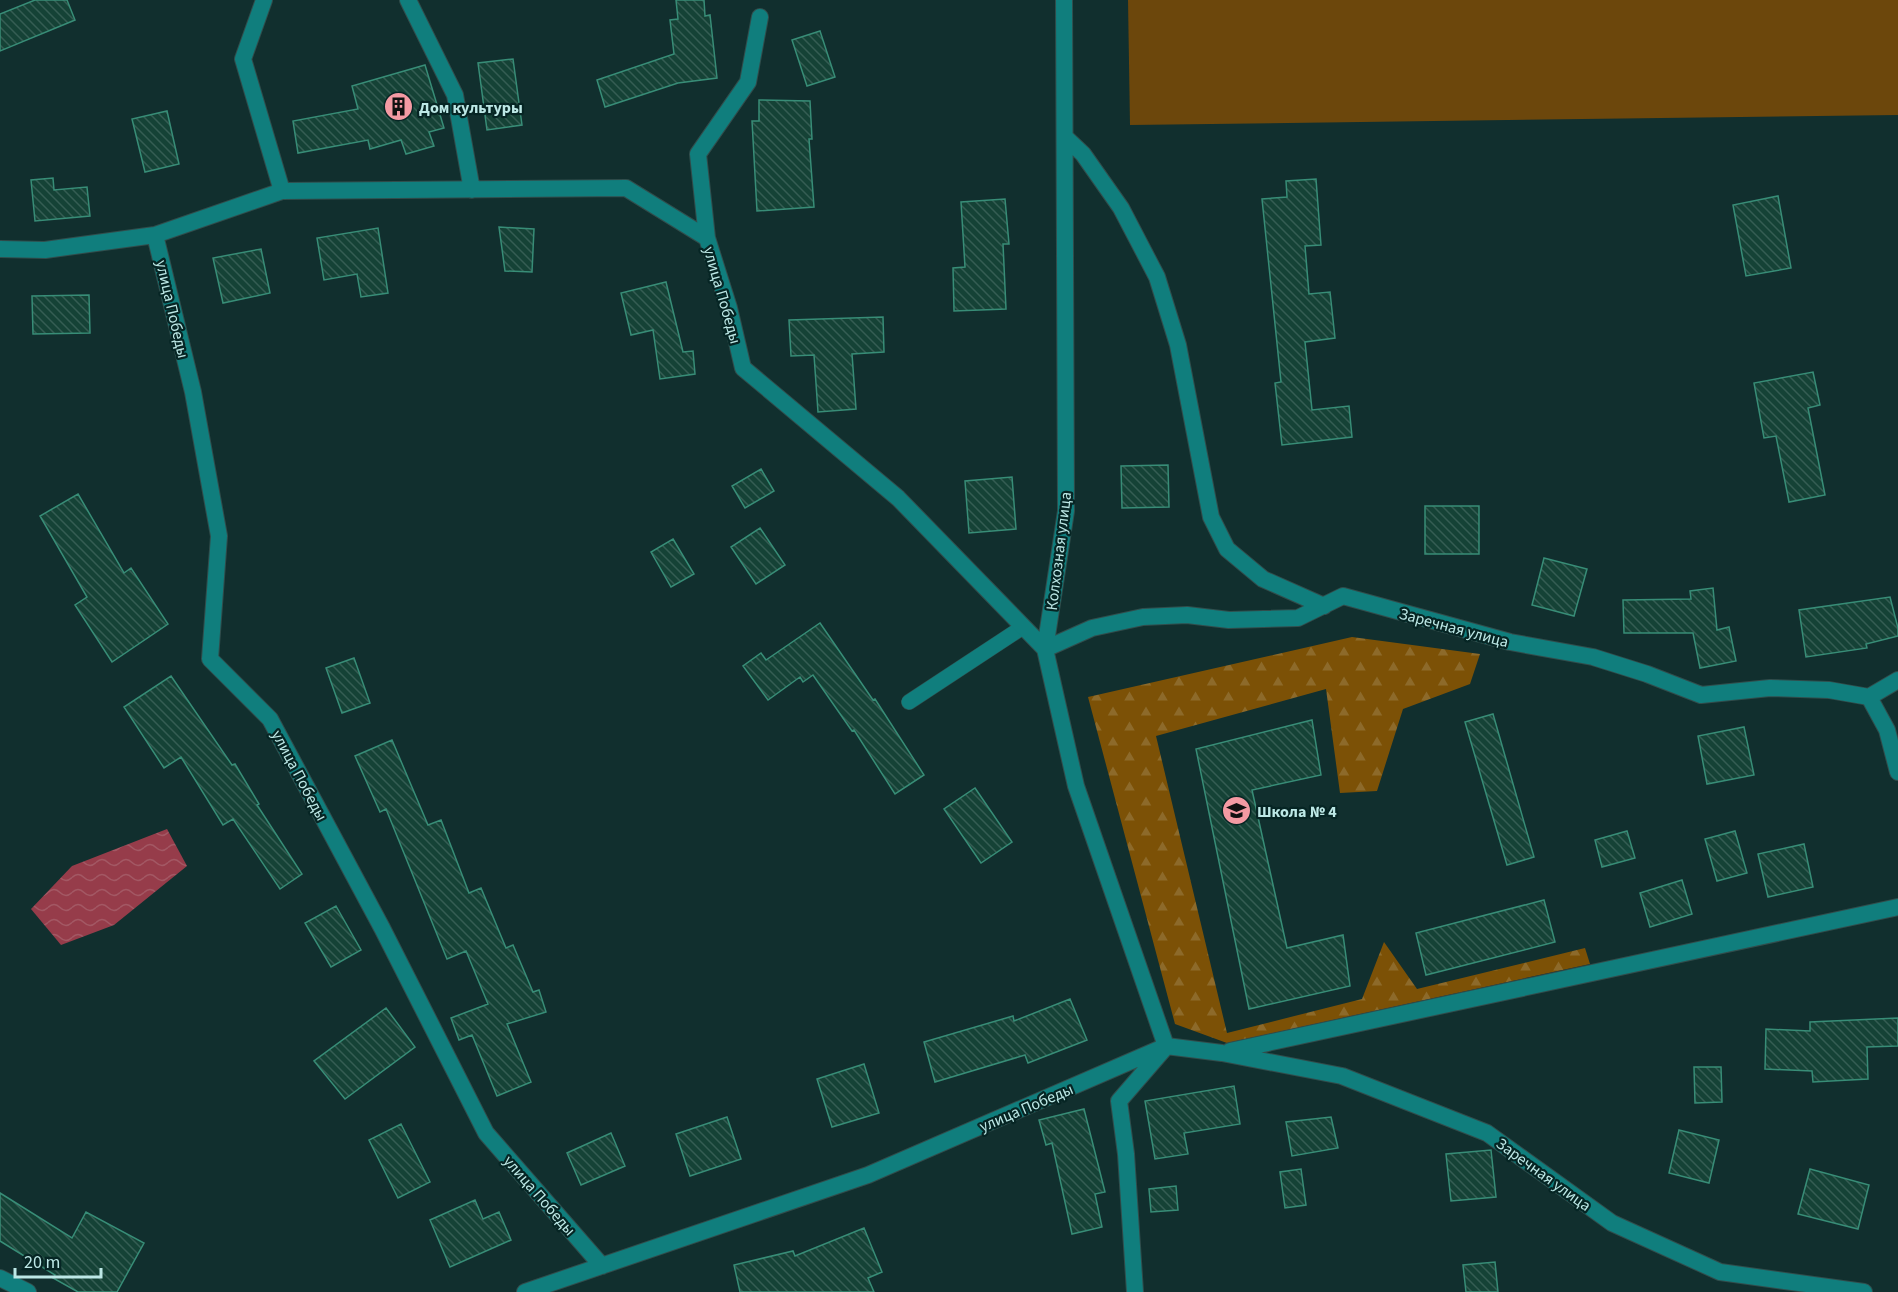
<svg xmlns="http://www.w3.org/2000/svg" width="1898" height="1292" font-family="'Source Sans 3',sans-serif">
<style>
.grass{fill:#6c470c}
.forest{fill:url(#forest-firs)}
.water{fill:url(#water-waves)}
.building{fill:url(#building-back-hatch);stroke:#388d77;stroke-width:1.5}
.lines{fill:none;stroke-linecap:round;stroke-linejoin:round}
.service-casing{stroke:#314d4c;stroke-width:16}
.minor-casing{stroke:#314d4c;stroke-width:18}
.service{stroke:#107e7d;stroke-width:15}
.minor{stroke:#107e7d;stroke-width:16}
.labels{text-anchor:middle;stroke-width:4.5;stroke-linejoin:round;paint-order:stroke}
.poi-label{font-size:16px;font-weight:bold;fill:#bde8e6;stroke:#062524;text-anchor:start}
.street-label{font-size:16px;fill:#bde8e6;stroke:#062524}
</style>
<defs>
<pattern id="forest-firs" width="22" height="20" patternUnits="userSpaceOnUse" patternTransform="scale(1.5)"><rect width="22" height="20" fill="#7c5106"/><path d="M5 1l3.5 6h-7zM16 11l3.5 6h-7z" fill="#8d6a2a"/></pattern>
<pattern id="water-waves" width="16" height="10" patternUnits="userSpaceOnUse" patternTransform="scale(1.5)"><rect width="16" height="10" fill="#963c4a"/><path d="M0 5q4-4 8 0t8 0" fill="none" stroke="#a35864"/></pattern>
<pattern id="building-back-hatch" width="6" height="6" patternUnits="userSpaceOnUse" patternTransform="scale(1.5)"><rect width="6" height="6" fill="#154236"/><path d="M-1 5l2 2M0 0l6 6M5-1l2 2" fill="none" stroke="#355d53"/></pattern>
</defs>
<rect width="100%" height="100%" fill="#112f2e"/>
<!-- grass -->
<path class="grass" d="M 1128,0 L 1898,0 L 1898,115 L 1130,125 Z"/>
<!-- forest -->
<path class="forest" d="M 1352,637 L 1480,654 L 1470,684 L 1403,709 L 1377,791 L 1340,793 L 1326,689 L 1156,736 L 1227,1033 L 1362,999 L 1384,942 L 1417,989 L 1585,948 L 1590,964 L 1227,1043 L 1175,1024 L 1088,697 Z"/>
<!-- water -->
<path class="water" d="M 167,829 L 187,866 L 114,925 L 61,945 L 31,909 L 72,866 Z"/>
<!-- building -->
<path class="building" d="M 35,0 L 67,0 L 75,20 L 0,51 L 0,14 Z
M 676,0 L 704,0 L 705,16 L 710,15 L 717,78 L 678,83 L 605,107 L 597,80 L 674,54 L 670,20 L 678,19 Z
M 820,31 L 835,77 L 807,86 L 792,40 Z
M 513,59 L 522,125 L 487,130 L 478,63 Z
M 425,65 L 444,128 L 429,132 L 434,146 L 406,154 L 401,140 L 370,149 L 368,140 L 298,153 L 293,121 L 358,109 L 352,86 Z
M 759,100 L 810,101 L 812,139 L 809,139 L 814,207 L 757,211 L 752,121 L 759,121 Z
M 167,111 L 179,164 L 145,172 L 132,119 Z
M 53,178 L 54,190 L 87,187 L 90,216 L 35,221 L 31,180 Z
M 1316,179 L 1321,245 L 1305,246 L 1309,294 L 1330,292 L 1335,338 L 1305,342 L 1312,410 L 1349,406 L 1352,437 L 1282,445 L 1275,383 L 1281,382 L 1262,199 L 1287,197 L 1286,181 Z
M 1778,196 L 1791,268 L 1746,276 L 1733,205 Z
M 1005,199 L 1009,244 L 1003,244 L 1006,309 L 954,311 L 953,268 L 965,267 L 961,202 Z
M 499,227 L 534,229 L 532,272 L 505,271 Z
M 378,228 L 388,293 L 361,297 L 357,274 L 324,280 L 317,238 Z
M 261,249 L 270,293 L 223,303 L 213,258 Z
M 666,282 L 683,352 L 693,351 L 695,374 L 660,379 L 653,330 L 631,335 L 621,293 Z
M 89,295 L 90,333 L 33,334 L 32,296 Z
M 883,317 L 884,352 L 852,354 L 856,409 L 818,412 L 814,355 L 791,356 L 789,320 Z
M 1813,372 L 1820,405 L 1808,408 L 1825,495 L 1789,502 L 1776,436 L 1764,438 L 1754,383 Z
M 1168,465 L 1169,507 L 1122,508 L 1121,466 Z
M 761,469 L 774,491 L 745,508 L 732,486 Z
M 1012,477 L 1016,529 L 969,533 L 965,481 Z
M 78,494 L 124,573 L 131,568 L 168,624 L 112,662 L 75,605 L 87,597 L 40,516 Z
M 1425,506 L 1479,506 L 1479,554 L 1425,554 Z
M 760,528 L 785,565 L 756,584 L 731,547 Z
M 673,539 L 694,574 L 671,587 L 651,552 Z
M 1544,558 L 1587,569 L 1574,616 L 1532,605 Z
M 1713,588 L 1717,630 L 1729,627 L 1736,661 L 1700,668 L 1693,633 L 1624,633 L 1623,600 L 1691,599 L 1690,591 Z
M 1890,597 L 1898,628 L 1898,636 L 1866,644 L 1867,648 L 1806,657 L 1799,610 Z
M 820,623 L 873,700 L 875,699 L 924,775 L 895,794 L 854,730 L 852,731 L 813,675 L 803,682 L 800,677 L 768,700 L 743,666 L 761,653 L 766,660 Z
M 354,658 L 370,703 L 342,713 L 326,668 Z
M 171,676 L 232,765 L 235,764 L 259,804 L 257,805 L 302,874 L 280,889 L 233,819 L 223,825 L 181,757 L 164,768 L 124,707 Z
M 1493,714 L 1534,857 L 1507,865 L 1465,722 Z
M 1312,720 L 1321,775 L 1252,790 L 1287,948 L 1343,935 L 1350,986 L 1249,1009 L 1196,749 Z
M 1744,727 L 1754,775 L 1707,784 L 1698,736 Z
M 392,740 L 428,825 L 441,820 L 469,893 L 481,888 L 506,948 L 513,945 L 533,992 L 539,990 L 546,1012 L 507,1024 L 531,1082 L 497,1096 L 472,1035 L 459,1040 L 451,1018 L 488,1004 L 466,951 L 447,959 L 386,809 L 380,812 L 355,756 Z
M 975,788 L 1012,842 L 981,863 L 944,809 Z
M 1627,831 L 1635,858 L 1602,867 L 1595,840 Z
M 1735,831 L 1747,873 L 1717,881 L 1705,839 Z
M 1804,844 L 1813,887 L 1768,897 L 1758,854 Z
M 1682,880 L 1692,914 L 1650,927 L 1640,893 Z
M 1544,900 L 1555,942 L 1426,975 L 1416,933 Z
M 336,906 L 361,950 L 331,967 L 305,923 Z
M 1070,999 L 1087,1040 L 1028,1063 L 1025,1055 L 935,1082 L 924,1042 L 1013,1016 L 1014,1021 Z
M 386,1008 L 415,1047 L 345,1099 L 314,1061 Z
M 1898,1018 L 1898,1046 L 1867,1047 L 1868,1079 L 1813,1082 L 1812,1071 L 1765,1069 L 1766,1029 L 1810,1031 L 1810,1022 Z
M 864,1064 L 879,1113 L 832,1127 L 817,1079 Z
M 1694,1067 L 1721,1067 L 1722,1102 L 1695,1103 Z
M 1234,1086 L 1240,1124 L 1184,1133 L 1188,1154 L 1155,1159 L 1145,1101 Z
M 1084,1109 L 1105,1192 L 1095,1194 L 1102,1227 L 1072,1234 L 1052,1143 L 1046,1145 L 1039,1120 Z
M 727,1117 L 741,1159 L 690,1176 L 676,1134 Z
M 1331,1117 L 1338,1148 L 1292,1156 L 1286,1122 Z
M 401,1124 L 430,1182 L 398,1198 L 369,1140 Z
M 1679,1130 L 1719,1140 L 1709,1183 L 1669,1173 Z
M 611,1133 L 625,1166 L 581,1185 L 567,1153 Z
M 1491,1150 L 1496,1197 L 1451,1201 L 1446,1154 Z
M 1301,1169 L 1306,1205 L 1285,1208 L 1280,1172 Z
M 1810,1169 L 1869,1185 L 1858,1229 L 1798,1214 Z
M 1176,1186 L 1178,1210 L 1151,1212 L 1149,1189 Z
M 0,1193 L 72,1238 L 86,1212 L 144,1243 L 117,1292 L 78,1292 L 53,1278 L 55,1275 L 0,1241 Z
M 475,1200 L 483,1219 L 499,1212 L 511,1240 L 450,1267 L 430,1220 Z
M 864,1228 L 882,1272 L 868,1278 L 874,1292 L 740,1292 L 734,1265 L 793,1251 L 795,1256 Z
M 1495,1262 L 1498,1292 L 1466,1292 L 1463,1265 Z"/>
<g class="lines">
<defs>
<path id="service" d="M 909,702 L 1023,627"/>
<path id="minor" d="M 264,0 L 243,59 L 282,191
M 408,0 L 455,95 L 472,190
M 1064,0 L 1066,511 L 1045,649 L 1076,786 L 1166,1046
M 1065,137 L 1083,154 L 1121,208 L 1157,277 L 1178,345 L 1211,517 L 1227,549 L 1263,579 L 1324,606
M 155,235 L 193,392 L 219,536 L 210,659 L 270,719 L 382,928 L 486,1133 L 602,1266
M 707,238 L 698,154 L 748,82 L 760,17
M 0,249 L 45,250 L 155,235 L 282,191 L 626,188 L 707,238 L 729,308 L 743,368 L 898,498 L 1045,649 L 1092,628 L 1143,617 L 1187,615 L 1229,620 L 1298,618 L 1343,596 L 1510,642 L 1593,657 L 1647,674 L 1701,695 L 1770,688 L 1829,690 L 1869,697 L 1887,730 L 1898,772
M 1869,697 L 1898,680
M 1230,1051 L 1898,907
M 0,1278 L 28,1292
M 525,1292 L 868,1175 L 1166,1046 L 1222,1053 L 1342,1076 L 1487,1133 L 1612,1223 L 1720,1272 L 1864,1292
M 1135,1292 L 1126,1154 L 1119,1101 L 1164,1049"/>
</defs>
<!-- service casing -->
<use href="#service" class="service-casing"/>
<!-- minor casing -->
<use href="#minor" class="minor-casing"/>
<!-- service -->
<use href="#service" class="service"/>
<!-- minor -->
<use href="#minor" class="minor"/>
</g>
<!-- icons -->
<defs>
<symbol id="building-disc" viewBox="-11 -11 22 22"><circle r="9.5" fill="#f49aa3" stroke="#062524"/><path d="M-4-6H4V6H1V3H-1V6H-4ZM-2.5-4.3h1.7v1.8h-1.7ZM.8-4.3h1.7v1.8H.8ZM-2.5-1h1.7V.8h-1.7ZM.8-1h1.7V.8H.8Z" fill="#111"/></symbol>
<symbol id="school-disc" viewBox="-11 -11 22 22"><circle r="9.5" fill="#f49aa3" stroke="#062524"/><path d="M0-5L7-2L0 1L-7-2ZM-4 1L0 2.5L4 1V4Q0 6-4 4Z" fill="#111"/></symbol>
</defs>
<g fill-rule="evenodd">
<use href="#building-disc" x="382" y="90" width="33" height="33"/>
<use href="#school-disc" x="1220" y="794" width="33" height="33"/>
</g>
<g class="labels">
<!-- poi labels -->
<g class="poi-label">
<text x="419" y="113">Дом культуры</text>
<text x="1257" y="817">Школа № 4</text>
</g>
<!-- street labels -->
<g class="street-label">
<text transform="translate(723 295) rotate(74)" y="6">улица Победы</text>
<text transform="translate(173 309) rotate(77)" y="6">улица Победы</text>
<text transform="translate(1058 551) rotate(-83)" y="6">Колхозная улица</text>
<text transform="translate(1454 627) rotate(15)" y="6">Заречная улица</text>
<text transform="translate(300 775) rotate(62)" y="6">улица Победы</text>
<text transform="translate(1026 1107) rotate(-23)" y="6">улица Победы</text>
<text transform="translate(1544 1174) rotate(36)" y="6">Заречная улица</text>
<text transform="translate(540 1195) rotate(49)" y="6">улица Победы</text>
</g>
</g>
<!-- scale -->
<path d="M15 1268v9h86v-9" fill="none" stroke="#bde8e6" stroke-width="3"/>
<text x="24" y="1268" font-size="18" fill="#bde8e6" stroke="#062524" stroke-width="4.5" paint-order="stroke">20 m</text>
</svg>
